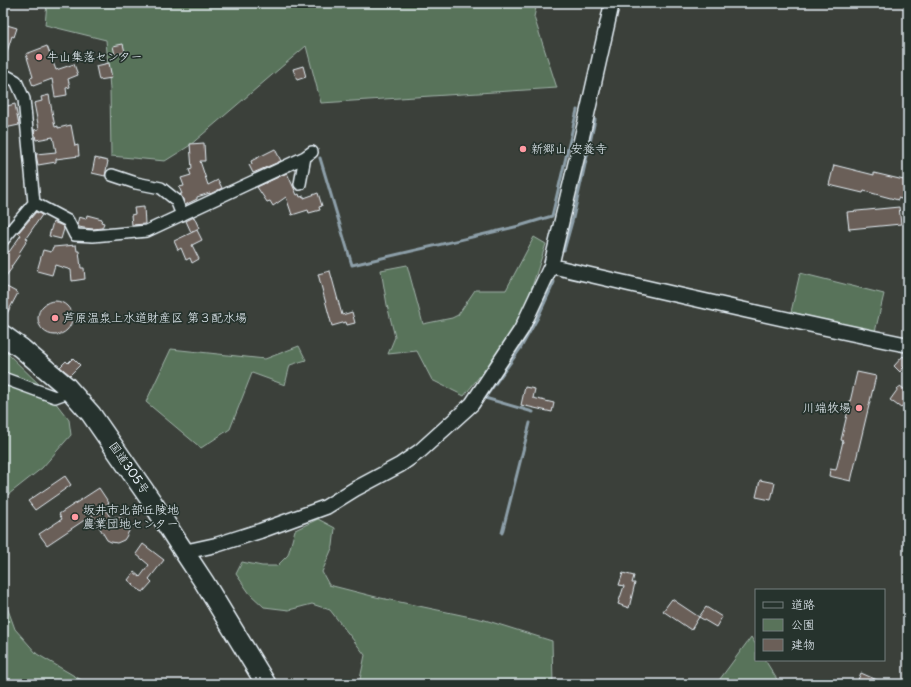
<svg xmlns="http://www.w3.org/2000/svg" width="911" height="687" font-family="'Playpen Sans','Klee One',sans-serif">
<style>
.green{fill:#59735a;stroke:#a0b2a9}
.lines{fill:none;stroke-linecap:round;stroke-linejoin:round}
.stream{stroke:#8d9fa9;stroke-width:3}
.building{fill:#6b5f58;stroke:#e8f1f8}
.minor-casing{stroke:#e8f1f8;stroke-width:14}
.tertiary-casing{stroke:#e8f1f8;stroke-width:17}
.trunk-casing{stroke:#e8f1f8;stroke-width:22}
.minor{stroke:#26332d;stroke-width:11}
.tertiary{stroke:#26332d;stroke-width:14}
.trunk{stroke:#26332d;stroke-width:19}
.poi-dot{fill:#ff9aa2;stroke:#26332d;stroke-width:1.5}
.labels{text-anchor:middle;stroke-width:3.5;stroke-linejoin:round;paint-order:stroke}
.poi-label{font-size:12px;fill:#e8f1f8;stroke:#26332d;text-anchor:start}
.street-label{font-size:12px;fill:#e8f1f8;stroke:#26332d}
</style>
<rect width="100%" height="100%" fill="#3b403a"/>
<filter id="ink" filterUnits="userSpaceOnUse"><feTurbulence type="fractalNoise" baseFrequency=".025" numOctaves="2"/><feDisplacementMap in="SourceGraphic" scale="8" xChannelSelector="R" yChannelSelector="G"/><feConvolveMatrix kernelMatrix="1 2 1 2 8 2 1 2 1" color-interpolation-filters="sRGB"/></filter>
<g filter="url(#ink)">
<!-- green -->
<path class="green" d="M 47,3 L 537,3 L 534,17 L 557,88 L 321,103 L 306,46 L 189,146 L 165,161 L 111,156 L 110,89 L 106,40 L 45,25 Z
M 534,237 L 546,244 L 526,305 L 501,349 L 464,396 L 432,380 L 417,351 L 388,354 L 395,337 L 387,305 L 381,270 L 407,265 L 423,324 L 452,318 L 458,315 L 475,290 L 506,290 Z
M 800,273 L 884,294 L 875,332 L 791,312 Z
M 299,346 L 306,360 L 290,365 L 285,385 L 252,373 L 230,429 L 201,448 L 146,402 L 171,349 L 265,359 Z
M 3,349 L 48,393 L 69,420 L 71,435 L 42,468 L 4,498 L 3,500 Z
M 318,519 L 335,528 L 333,546 L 322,572 L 329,585 L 376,597 L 485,620 L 552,641 L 553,684 L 359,684 L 365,655 L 330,610 L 312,604 L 289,610 L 264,607 L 250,594 L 236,574 L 242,562 L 262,566 L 277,566 L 288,555 L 295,530 Z
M 3,596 L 15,629 L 37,654 L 83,681 L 102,684 L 3,684 Z
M 751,637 L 756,645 L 756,660 L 765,660 L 778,681 L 774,684 L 673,684 L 677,680 L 717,683 Z"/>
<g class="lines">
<!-- stream -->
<path class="stream" d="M 320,158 L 352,265 L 519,226 L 552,216 L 577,110
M 564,250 L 573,218 L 595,120
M 533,412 L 485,398 L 520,349 L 537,319 L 554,282
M 502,533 L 530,423"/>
</g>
<!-- building -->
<path class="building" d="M 7,25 L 17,28 L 14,37 L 12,36 L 5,58 L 3,57 L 3,35 Z
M 123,44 L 125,52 L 115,55 L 113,46 Z
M 47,46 L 56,70 L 74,64 L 78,75 L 68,79 L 70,87 L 66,88 L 67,95 L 55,97 L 52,79 L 33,86 L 30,78 L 33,77 L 26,54 Z
M 109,63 L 112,78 L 99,80 L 96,66 Z
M 303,66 L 306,77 L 297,80 L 293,69 Z
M 49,95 L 55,127 L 58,126 L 58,128 L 71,125 L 75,146 L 78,145 L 79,156 L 56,159 L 56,162 L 38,165 L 36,154 L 56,152 L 53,137 L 36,140 L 34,130 L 39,129 L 34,103 L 42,101 L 41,97 Z
M 15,104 L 19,125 L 5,128 L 3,120 L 3,107 Z
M 204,143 L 205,161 L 200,161 L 208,185 L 218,180 L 222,188 L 210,194 L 210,193 L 197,197 L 197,199 L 185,205 L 182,197 L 180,194 L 182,194 L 179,187 L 184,186 L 181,178 L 191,175 L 189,170 L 192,169 L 190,144 Z
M 275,149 L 281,161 L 253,173 L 249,165 L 252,164 L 251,161 Z
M 95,158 L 108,161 L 105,176 L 92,173 Z
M 834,165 L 874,175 L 874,173 L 908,181 L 908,190 L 905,200 L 898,198 L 898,200 L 864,191 L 863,193 L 829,185 Z
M 287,173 L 297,195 L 299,194 L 300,197 L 304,196 L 304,198 L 318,193 L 322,206 L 319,207 L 320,210 L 309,213 L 308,210 L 292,215 L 286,197 L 273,206 L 270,201 L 267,202 L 257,187 Z
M 144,207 L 145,224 L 132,225 L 131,215 L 135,214 L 134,208 Z
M 899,207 L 901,224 L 849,229 L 847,212 Z
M 36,212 L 42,215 L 26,238 L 28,239 L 19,253 L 20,254 L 11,267 L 12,268 L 3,280 L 3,247 L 9,252 L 21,235 L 18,233 Z
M 87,215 L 102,219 L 101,222 L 104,223 L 102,228 L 93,229 L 84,228 L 79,227 L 77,224 L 79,217 L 86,219 Z
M 194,217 L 199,228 L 191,232 L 186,221 Z
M 53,222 L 63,226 L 64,229 L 61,239 L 49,236 Z
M 197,230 L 202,240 L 192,245 L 199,259 L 192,263 L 190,258 L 186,260 L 181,248 L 178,250 L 174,241 Z
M 76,245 L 77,251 L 79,251 L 81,268 L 84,268 L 85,279 L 72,281 L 71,270 L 55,265 L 52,275 L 37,271 L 43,250 L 51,252 L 53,247 Z
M 330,271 L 342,315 L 352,312 L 355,323 L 347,325 L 346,322 L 332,326 L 318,274 Z
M 3,285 L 18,293 L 3,321 Z
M38 318a17 17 0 1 1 34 0a17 17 0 1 1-34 0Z
M 903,356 L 908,361 L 908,362 L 900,372 L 894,366 Z
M 73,358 L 80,365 L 70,375 L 60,367 L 66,361 L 68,363 Z
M 857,372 L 876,376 L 851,481 L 829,476 L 830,469 L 836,470 L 843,441 L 841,440 Z
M 900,386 L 908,392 L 908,398 L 901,408 L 890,400 Z
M 525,387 L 535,389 L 533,398 L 554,403 L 552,412 L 521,405 Z
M 65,476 L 71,485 L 35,510 L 28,501 Z
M 760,480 L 775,483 L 771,500 L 756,497 Z
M 99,488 L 109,503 L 104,507 L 110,517 L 121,517 L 127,523 L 129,531 L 126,537 L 124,540 L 117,543 L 111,542 L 107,540 L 92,515 L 47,545 L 39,534 L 62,519 L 59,514 Z
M 143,544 L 164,560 L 149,579 L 152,582 L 143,592 L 133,586 L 134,585 L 128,580 L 134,572 L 140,577 L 149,565 L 136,554 Z
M 623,573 L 634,576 L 632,583 L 635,583 L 629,608 L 618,604 L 624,586 L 619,585 Z
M 672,599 L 699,617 L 691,630 L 663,611 Z
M 706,607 L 722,617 L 716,627 L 699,617 Z
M 861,673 L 886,684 L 856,684 Z"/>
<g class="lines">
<defs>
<path id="minor" d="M 3,74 L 16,81 L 24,99 L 34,203 L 3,240
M 112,175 L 136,183 L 161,188 L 176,200 L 182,215
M 300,184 L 305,157
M 34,203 L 68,221 L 75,235 L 93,236 L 147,231 L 305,157 L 312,152
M 3,378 L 55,397 L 71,391"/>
<path id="tertiary" d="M 551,266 C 670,293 788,321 908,345
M 184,552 L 216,545 L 260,531 L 326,507 L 355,489 L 400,465 L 420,451 L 472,404 L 521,330 L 551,266 L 583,132 L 612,3"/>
<path id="trunk" d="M 3,335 L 21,348 L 67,387 L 91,414 L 152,502 L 175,538 L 204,582 L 266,684"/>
</defs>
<!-- minor casing -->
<use href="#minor" class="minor-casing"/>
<!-- tertiary casing -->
<use href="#tertiary" class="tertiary-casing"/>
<!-- trunk casing -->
<use href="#trunk" class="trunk-casing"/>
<!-- minor -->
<use href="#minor" class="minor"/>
<!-- tertiary -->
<use href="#tertiary" class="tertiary"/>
<!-- trunk -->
<use href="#trunk" class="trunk"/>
</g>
</g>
<!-- markers -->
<g class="poi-dot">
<circle cx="39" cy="57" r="4"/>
<circle cx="523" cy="149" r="4"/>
<circle cx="55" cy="318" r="4"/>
<circle cx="859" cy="408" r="4"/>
<circle cx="75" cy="517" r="4"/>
</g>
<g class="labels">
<!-- poi labels -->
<g class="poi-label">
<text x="47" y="61">牛山集落センター</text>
<text x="531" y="153">新郷山 安養寺</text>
<text x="63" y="322">芦原温泉上水道財産区 第３配水場</text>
<text x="851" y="412" text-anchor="end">川端牧場</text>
<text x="83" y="514">坂井市北部丘陵地<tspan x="83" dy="14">農業団地センター</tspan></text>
</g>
<!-- street labels -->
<g class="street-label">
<text transform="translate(129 468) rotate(55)" y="4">国道305号</text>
</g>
</g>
<!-- margin -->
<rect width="911" height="687" fill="none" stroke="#26332d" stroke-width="16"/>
<rect x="8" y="8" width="895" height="671" fill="none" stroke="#e8f1f8" stroke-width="1.5" filter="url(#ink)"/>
<!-- legend -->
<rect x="755" y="589" width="130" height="72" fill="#26332d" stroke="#747f7e"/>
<rect x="763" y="602" width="20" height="6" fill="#26332d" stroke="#747f7e"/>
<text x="791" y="609" font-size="12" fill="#e8f1f8">道路</text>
<rect x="763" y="619" width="20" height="12" fill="#59735a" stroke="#747f7e"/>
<text x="791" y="629" font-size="12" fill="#e8f1f8">公園</text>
<rect x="763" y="639" width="20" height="12" fill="#6b5f58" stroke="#747f7e"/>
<text x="791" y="649" font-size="12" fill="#e8f1f8">建物</text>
</svg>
